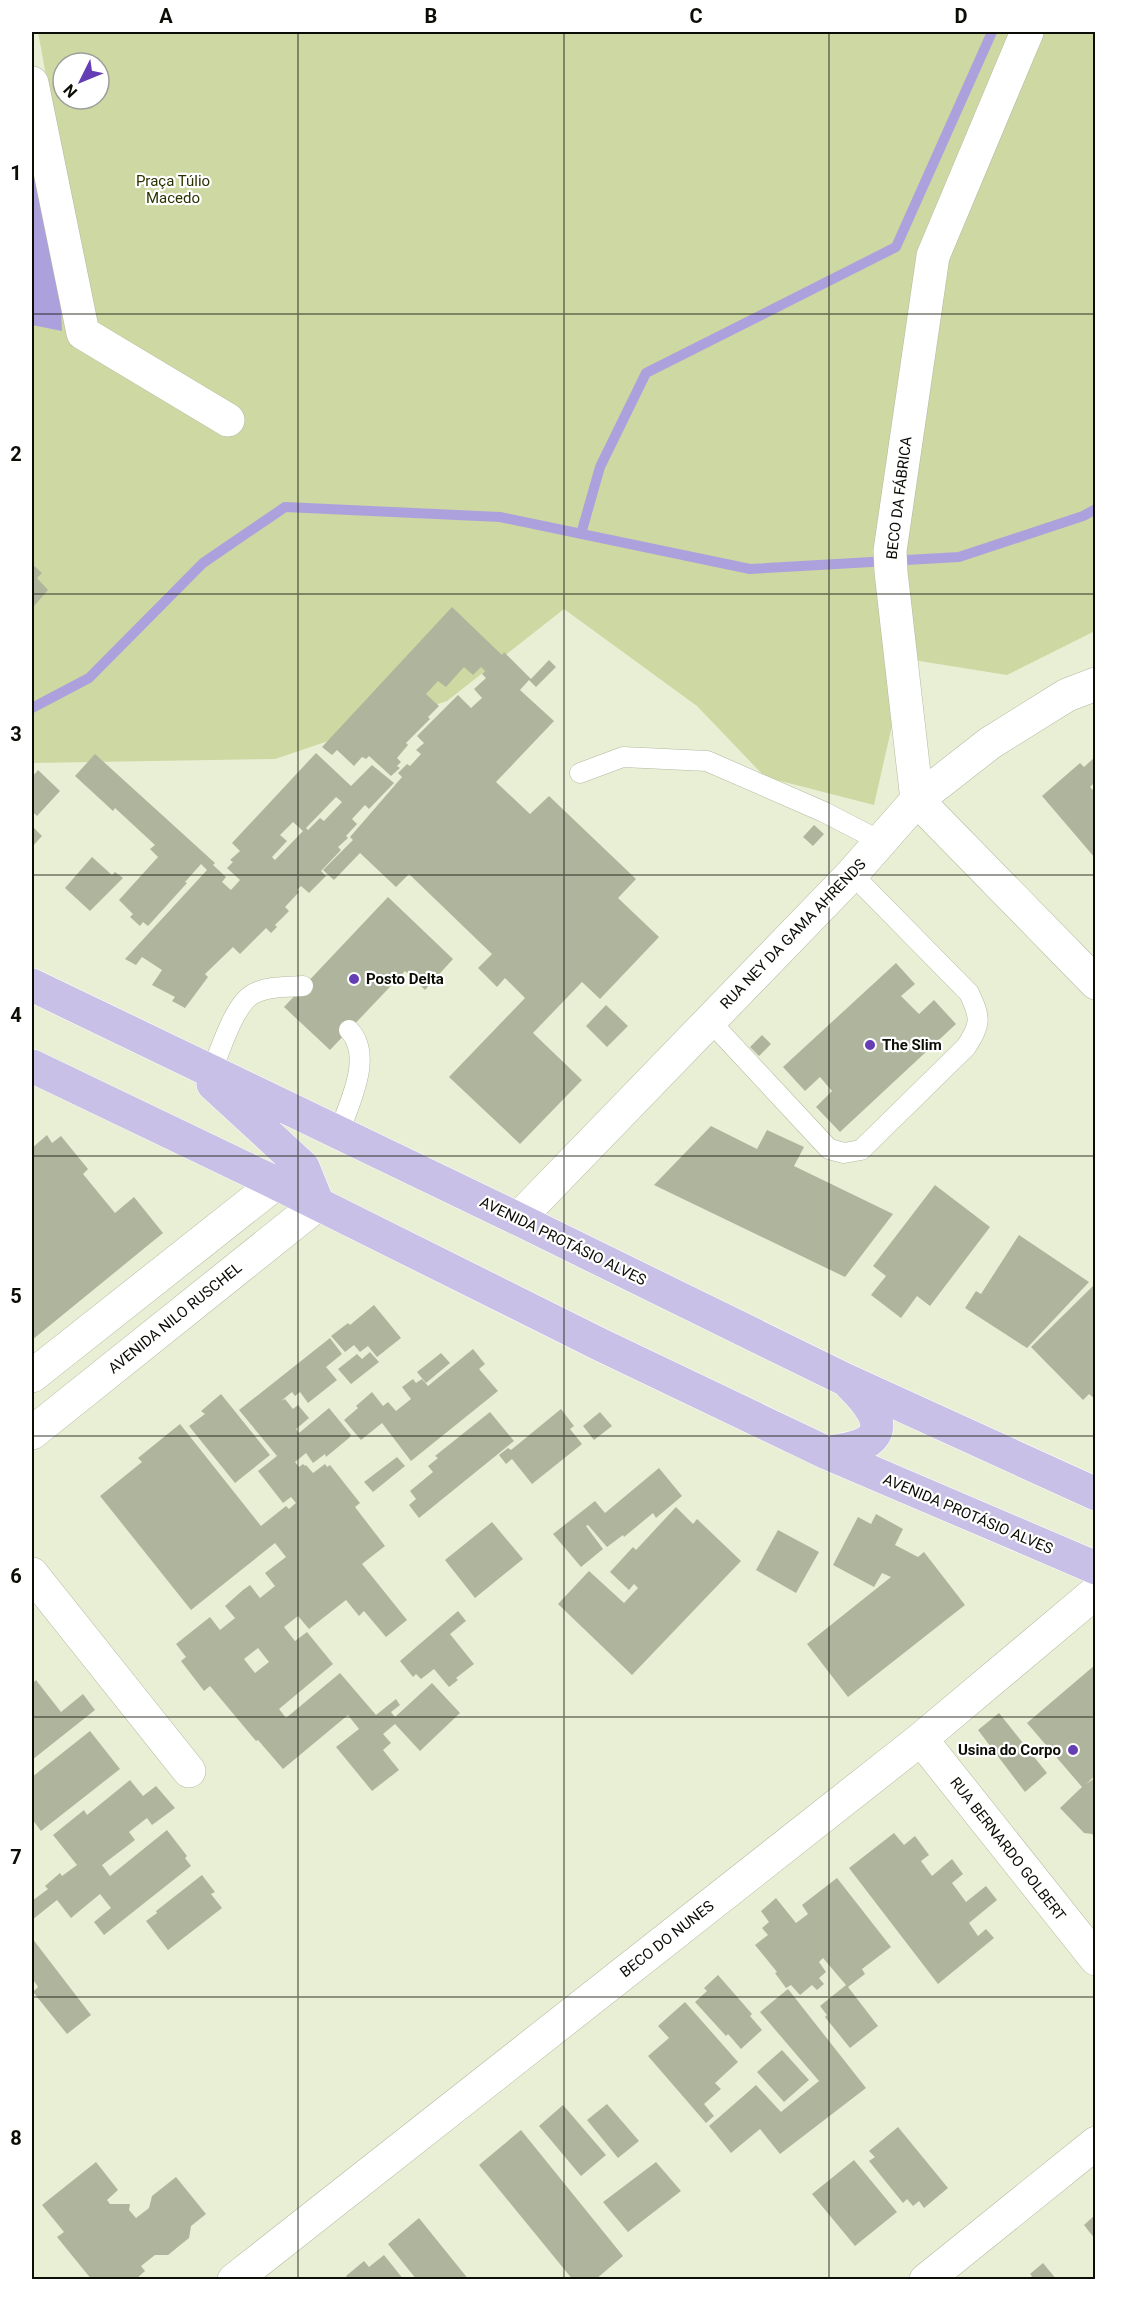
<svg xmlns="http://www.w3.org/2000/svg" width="1127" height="2311" font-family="Roboto,sans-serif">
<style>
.green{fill:#cdd8a3;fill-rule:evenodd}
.water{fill:#ada1dd}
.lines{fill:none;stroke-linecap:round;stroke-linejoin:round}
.stream{stroke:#ada1dd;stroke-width:10}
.building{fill:#afb59c;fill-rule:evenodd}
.lane-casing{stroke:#b3b99f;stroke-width:21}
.street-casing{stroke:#b3b99f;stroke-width:34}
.secondary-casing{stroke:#b3b99f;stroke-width:34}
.primary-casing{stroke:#fff;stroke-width:34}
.lane{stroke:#fff;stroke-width:20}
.street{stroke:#fff;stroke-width:33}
.secondary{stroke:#fff;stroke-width:33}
.primary{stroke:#c8c0e6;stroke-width:33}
.grid{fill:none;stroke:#0c0e06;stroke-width:1.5;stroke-opacity:0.55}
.poi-dot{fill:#653db5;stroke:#fff;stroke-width:2}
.labels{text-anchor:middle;stroke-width:4.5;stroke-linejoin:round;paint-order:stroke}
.park-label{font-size:15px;fill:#2c3300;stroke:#fff}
.street-label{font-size:15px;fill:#0c0e06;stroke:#fff}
.poi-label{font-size:15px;font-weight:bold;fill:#0c0e06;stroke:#fff;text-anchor:start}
.neatline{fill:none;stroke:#0c0e06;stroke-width:2}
.grid-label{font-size:20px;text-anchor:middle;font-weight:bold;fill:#0c0e06}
</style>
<rect width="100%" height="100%" fill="#e9efd4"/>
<!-- green -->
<path class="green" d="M 38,32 L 1095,32 L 1095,631 L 1007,675 L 907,659 L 874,805 L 765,777 L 697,706 L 564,609 L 447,701 L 275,759 L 32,763 L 32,146 L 92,325 ZM 63,63 L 99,63 L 99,99 L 63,99 Z"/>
<!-- water -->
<path class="water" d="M 32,165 L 60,283 L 62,331 L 32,325 Z"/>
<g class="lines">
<!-- stream -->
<path class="stream" d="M 581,534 L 600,467 L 646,373 L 896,247 L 992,32
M 32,708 L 89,678 L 203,563 L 285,507 L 500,517 L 750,569 L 959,557 L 1083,516 L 1096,509"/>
</g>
<!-- building -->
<path class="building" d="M 32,564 L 42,573 L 37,578 L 48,590 L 34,606 L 32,603 Z
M 452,607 L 502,655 L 504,652 L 531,679 L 549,660 L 556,667 L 536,687 L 529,680 L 520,690 L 554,721 L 496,782 L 530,814 L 549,796 L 636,879 L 618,898 L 659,937 L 600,999 L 582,982 L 533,1033 L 582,1080 L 520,1144 L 449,1077 L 525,998 L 505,978 L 497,987 L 478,968 L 492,954 L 409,874 L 396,887 L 360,853 L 334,880 L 323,870 L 353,840 L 350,837 L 402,777 L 398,773 L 407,764 L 410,766 L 421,754 L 416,750 L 424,743 L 417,736 L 458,695 L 471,708 L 482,698 L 474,689 L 486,678 L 482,674 L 485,671 L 481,667 L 473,675 L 464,667 L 446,687 L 438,681 L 426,694 L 439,706 L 428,717 L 430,719 L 406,743 L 408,745 L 397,758 L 401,762 L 397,766 L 400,768 L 391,776 L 369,756 L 366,759 L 362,757 L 354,766 L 337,750 L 332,755 L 322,747 Z
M 316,753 L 351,786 L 372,765 L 394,783 L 369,809 L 365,805 L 352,819 L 357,824 L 346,836 L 348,838 L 338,847 L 341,850 L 321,871 L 326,876 L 309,893 L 301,886 L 297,890 L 299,892 L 285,907 L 289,911 L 275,925 L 277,927 L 271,933 L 266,928 L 240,954 L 233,947 L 205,974 L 208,977 L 185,1008 L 172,1001 L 175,997 L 152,985 L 162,970 L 142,957 L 136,965 L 125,959 L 207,870 L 201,864 L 185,882 L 187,883 L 148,926 L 143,922 L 140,926 L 130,917 L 133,914 L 119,900 L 158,857 L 150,849 L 155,845 L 115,808 L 113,811 L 75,776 L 95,754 L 215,863 L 213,865 L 226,877 L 222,882 L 231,890 L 240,880 L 227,868 L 233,862 L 230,860 L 240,851 L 232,843 ZM 336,797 L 342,802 L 324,821 L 320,818 L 308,830 L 306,828 ZM 293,822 L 303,831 L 275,860 L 272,857 L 287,841 L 280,835 Z
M 1095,757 L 1095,782 L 1090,787 L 1095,792 L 1095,858 L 1042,796 L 1080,763 L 1084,767 Z
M 38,770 L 60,791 L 37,816 L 32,811 L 32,777 Z
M 814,825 L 824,834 L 813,846 L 803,837 Z
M 32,826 L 42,836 L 32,847 Z
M 92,857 L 112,875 L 115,872 L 123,878 L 90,911 L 65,888 Z
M 388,897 L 453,959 L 425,990 L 405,971 L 330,1050 L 284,1007 Z
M 896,963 L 915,984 L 901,996 L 919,1014 L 934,1000 L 956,1024 L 840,1132 L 816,1107 L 832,1091 L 820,1077 L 805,1091 L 783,1067 Z
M 606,1005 L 628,1026 L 607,1047 L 586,1026 Z
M 762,1035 L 771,1044 L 759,1056 L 750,1047 Z
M 711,1126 L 757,1149 L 767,1130 L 804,1147 L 794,1166 L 893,1214 L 845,1277 L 654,1185 Z
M 47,1135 L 52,1143 L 61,1136 L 88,1169 L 83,1174 L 115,1213 L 134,1197 L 163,1233 L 32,1340 L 32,1148 Z
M 935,1185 L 990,1227 L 930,1306 L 917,1296 L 901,1318 L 871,1295 L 886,1276 L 873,1266 Z
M 1019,1235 L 1089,1282 L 1027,1348 L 965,1308 L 976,1291 L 981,1294 Z
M 1095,1284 L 1095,1399 L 1089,1394 L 1083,1400 L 1031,1347 Z
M 374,1305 L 401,1338 L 377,1357 L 368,1346 L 360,1352 L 354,1345 L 345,1352 L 331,1336 L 348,1323 L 350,1325 Z
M 330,1338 L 342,1354 L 326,1367 L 337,1380 L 308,1403 L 300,1392 L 295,1396 L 292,1392 L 281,1401 L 285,1399 L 293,1409 L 298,1405 L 309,1418 L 296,1429 L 299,1433 L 329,1408 L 351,1435 L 349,1438 L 326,1457 L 325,1454 L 313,1463 L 306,1453 L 295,1462 L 299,1467 L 303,1464 L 305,1466 L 306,1465 L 313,1473 L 325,1464 L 327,1467 L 330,1465 L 360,1503 L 355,1507 L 385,1546 L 362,1564 L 407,1620 L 386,1637 L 364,1611 L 359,1616 L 346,1600 L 309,1629 L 298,1616 L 284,1627 L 295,1641 L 307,1632 L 333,1664 L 279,1709 L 286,1718 L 340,1673 L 376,1715 L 396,1699 L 400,1705 L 391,1712 L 395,1717 L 432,1683 L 460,1713 L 420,1751 L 395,1724 L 383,1734 L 391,1743 L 383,1750 L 399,1770 L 372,1791 L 336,1747 L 359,1729 L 348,1715 L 283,1769 L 258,1740 L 256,1741 L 210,1686 L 204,1691 L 181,1661 L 186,1657 L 176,1644 L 210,1617 L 220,1630 L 235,1618 L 225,1606 L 243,1590 L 250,1585 L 260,1598 L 275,1586 L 265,1573 L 286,1557 L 275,1543 L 191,1610 L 100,1496 L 142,1462 L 138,1458 L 180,1424 L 261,1526 L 286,1506 L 289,1509 L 296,1503 L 291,1497 L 283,1503 L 258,1471 L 277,1456 L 239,1410 ZM 258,1648 L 269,1662 L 255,1673 L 244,1659 Z
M 473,1349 L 485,1364 L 479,1369 L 498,1391 L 411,1461 L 382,1423 L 361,1440 L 344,1420 L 358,1408 L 356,1406 L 372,1392 L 383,1406 L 388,1402 L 396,1411 L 411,1399 L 402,1387 L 413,1379 L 416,1383 L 422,1379 L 428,1386 Z
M 370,1352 L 379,1362 L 351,1384 L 338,1369 L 357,1354 L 362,1359 Z
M 441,1353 L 450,1363 L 426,1383 L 417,1372 Z
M 221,1394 L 270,1455 L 235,1483 L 189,1426 L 205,1414 L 201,1411 Z
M 561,1409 L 574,1426 L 570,1429 L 582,1444 L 532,1484 L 512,1459 L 506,1464 L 499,1455 L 508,1448 L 511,1450 Z
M 490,1412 L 514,1441 L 419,1518 L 409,1505 L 416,1499 L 410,1491 L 433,1472 L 428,1466 L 438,1458 L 435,1456 Z
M 600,1412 L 612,1426 L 594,1440 L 583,1426 Z
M 397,1457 L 405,1466 L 373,1492 L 364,1482 Z
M 659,1468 L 682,1496 L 656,1518 L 653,1513 L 624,1537 L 623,1535 L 607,1547 L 588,1525 L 586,1526 L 603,1549 L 581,1567 L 553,1534 L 595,1501 L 605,1513 Z
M 676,1507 L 693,1524 L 697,1519 L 741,1561 L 632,1675 L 558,1604 L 589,1571 L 624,1603 L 638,1588 L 634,1584 L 629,1590 L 610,1572 L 633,1547 L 636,1550 Z
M 876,1514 L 903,1529 L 895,1545 L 918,1557 L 924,1552 L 965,1605 L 848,1697 L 807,1644 L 891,1577 L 882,1573 L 874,1587 L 833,1565 L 858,1517 L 871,1524 Z
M 492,1522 L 523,1559 L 475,1598 L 445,1560 Z
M 778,1530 L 819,1552 L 796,1593 L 756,1570 Z
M 458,1611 L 466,1621 L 450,1634 L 474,1664 L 456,1678 L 458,1680 L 449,1687 L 434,1669 L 421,1679 L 416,1674 L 413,1677 L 400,1661 Z
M 1095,1665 L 1095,1776 L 1086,1784 L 1095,1778 L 1095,1837 L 1092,1834 L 1084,1833 L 1060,1808 L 1082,1787 L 1027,1723 Z
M 36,1680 L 61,1712 L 83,1694 L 95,1710 L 32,1760 L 32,1684 Z
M 999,1713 L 1047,1773 L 1025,1792 L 978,1730 Z
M 90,1731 L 120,1769 L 41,1831 L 32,1819 L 32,1777 Z
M 130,1780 L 143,1796 L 156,1786 L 175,1808 L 152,1825 L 147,1818 L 129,1832 L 135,1840 L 102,1865 L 110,1876 L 167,1830 L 187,1856 L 185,1858 L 191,1866 L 104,1935 L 94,1922 L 111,1908 L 100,1894 L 71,1918 L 57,1900 L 32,1920 L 32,1901 L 48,1889 L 45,1886 L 60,1873 L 62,1876 L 77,1865 L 53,1835 L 84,1810 L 87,1815 Z
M 894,1833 L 904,1845 L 915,1836 L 929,1855 L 921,1861 L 932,1876 L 952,1859 L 963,1874 L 952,1883 L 966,1902 L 986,1886 L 997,1900 L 969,1923 L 978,1936 L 986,1929 L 994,1938 L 938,1984 L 849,1868 Z
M 202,1875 L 215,1892 L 211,1894 L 222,1908 L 168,1950 L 146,1921 L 157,1913 L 156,1911 Z
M 837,1878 L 891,1947 L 862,1969 L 865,1974 L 848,1987 L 878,2026 L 850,2048 L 825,2017 L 827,2015 L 820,2006 L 846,1985 L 823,1958 L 819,1962 L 826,1972 L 819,1978 L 824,1984 L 817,1990 L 812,1985 L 800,1995 L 791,1985 L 786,1988 L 775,1973 L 777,1972 L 755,1945 L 768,1935 L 762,1928 L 769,1922 L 761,1911 L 776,1898 L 796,1923 L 808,1914 L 802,1905 Z
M 32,1938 L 91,2015 L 67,2034 L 33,1992 L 38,1987 L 32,1978 Z
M 718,1975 L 752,2014 L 750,2016 L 762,2030 L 741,2049 L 728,2034 L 726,2036 L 695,2002 L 707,1991 L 704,1988 Z
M 788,1989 L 866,2088 L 780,2154 L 760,2129 L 731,2153 L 709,2126 L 756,2085 L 781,2112 L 819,2081 L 760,2012 Z
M 685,2002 L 738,2062 L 715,2083 L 721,2089 L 704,2104 L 714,2116 L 706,2123 L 648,2056 L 669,2038 L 658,2026 Z
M 782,2050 L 809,2080 L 784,2102 L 757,2072 Z
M 607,2104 L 639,2141 L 618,2158 L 587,2120 Z
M 563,2105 L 606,2155 L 581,2176 L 539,2126 Z
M 898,2127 L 948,2188 L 924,2208 L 919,2201 L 913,2206 L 907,2199 L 903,2203 L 869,2161 L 875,2157 L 869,2151 Z
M 521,2130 L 623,2256 L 595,2280 L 573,2280 L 479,2165 Z
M 854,2160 L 897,2212 L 855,2246 L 812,2194 Z
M 96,2162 L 118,2190 L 107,2200 L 110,2204 L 130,2204 L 129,2210 L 136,2218 L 149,2208 L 152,2196 L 176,2177 L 206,2214 L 191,2226 L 189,2238 L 168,2255 L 155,2255 L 141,2266 L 145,2271 L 135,2280 L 92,2280 L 57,2237 L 64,2232 L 42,2205 Z
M 656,2162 L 681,2191 L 628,2232 L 603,2202 Z
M 1095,2215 L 1095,2239 L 1084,2225 Z
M 419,2218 L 469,2280 L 417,2280 L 388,2244 Z
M 384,2255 L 404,2280 L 349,2280 L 346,2276 L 364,2261 L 369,2267 Z
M 1043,2263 L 1057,2280 L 1028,2280 L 1032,2276 L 1030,2274 Z"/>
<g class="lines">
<defs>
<path id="lane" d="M 580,773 L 623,757 L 707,761 L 824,812 L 882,842
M 709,1020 L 829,1149 L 844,1153 L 861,1150 L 966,1047 C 981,1024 981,1018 969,993 L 852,874
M 211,1072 C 220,1052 234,1004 253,994 C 267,986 288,987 303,986
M 339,1133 C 349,1103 374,1056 349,1030"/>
<path id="street" d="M 1027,32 L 933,256 L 890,551 L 891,572 L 917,800 L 1096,983
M 32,83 L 83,333 L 228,420
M 518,1219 L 852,874 L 917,800 L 990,743 L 1067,695 L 1096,684
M 32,1574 L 189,1771
M 921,1739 L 1096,1959
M 234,2280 L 921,1739 L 1096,1592
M 926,2280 L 1096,2143"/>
<path id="secondary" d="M 32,1376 L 276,1183
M 32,1433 L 318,1204"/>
<path id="primary" d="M 32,985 L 518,1219 L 846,1380 L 1096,1494
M 32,1066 L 276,1183 L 599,1344 L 827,1453 L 1096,1568
M 213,1084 L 303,1167 L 318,1204
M 827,1453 C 839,1450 854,1449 865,1443 C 893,1427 864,1398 850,1384"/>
</defs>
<!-- lane casing -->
<use href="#lane" class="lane-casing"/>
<!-- street casing -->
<use href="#street" class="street-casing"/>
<!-- secondary casing -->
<use href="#secondary" class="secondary-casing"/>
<!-- primary casing -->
<use href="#primary" class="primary-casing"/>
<!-- lane -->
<use href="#lane" class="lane"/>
<!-- street -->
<use href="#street" class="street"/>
<!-- secondary -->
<use href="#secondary" class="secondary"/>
<!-- primary -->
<use href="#primary" class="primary"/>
</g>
<!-- grid -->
<path class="grid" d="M 298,32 L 298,2280M 564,32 L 564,2280M 829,32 L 829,2280M 32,314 L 1096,314M 32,594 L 1096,594M 32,875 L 1096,875M 32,1156 L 1096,1156M 32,1436 L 1096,1436M 32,1717 L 1096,1717M 32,1997 L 1096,1997"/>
<!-- markers -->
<g class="poi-dot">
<circle cx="354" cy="979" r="6"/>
<circle cx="870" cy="1045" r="6"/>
<circle cx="1073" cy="1750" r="6"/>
</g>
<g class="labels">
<!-- park labels -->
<g class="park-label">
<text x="173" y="186">Praça Túlio<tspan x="173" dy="17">Macedo</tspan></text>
</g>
<!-- street labels -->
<g class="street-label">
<text transform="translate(899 498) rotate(-83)" y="5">BECO DA FÁBRICA</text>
<text transform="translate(793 934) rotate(-46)" y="5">RUA NEY DA GAMA AHRENDS</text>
<text transform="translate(563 1241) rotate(26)" y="5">AVENIDA PROTÁSIO ALVES</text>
<text transform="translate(175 1318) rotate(-39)" y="5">AVENIDA NILO RUSCHEL</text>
<text transform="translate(968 1514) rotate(23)" y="5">AVENIDA PROTÁSIO ALVES</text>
<text transform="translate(1008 1849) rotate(52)" y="5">RUA BERNARDO GOLBERT</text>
<text transform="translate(667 1939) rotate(-38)" y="5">BECO DO NUNES</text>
</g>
<!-- poi labels -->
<g class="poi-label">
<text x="366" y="984">Posto Delta</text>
<text x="882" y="1050">The Slim</text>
<text x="1061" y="1755" text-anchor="end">Usina do Corpo</text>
</g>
</g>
<!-- border -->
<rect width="1127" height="2311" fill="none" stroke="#ffffff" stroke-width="66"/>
<!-- north arrow -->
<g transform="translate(81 81) rotate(227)"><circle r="28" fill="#ffffff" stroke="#9e9f9b" stroke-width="1.5"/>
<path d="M0-4.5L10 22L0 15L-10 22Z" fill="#653db5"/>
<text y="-9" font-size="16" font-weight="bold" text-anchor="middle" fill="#0c0e06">N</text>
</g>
<rect x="33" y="33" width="1061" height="2245" class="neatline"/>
<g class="grid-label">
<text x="166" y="23">A</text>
<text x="431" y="23">B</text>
<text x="696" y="23">C</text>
<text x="961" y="23">D</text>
<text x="16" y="180">1</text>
<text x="16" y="461">2</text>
<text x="16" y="741">3</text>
<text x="16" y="1022">4</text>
<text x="16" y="1303">5</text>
<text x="16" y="1583">6</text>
<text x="16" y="1864">7</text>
<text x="16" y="2145">8</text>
</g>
</svg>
